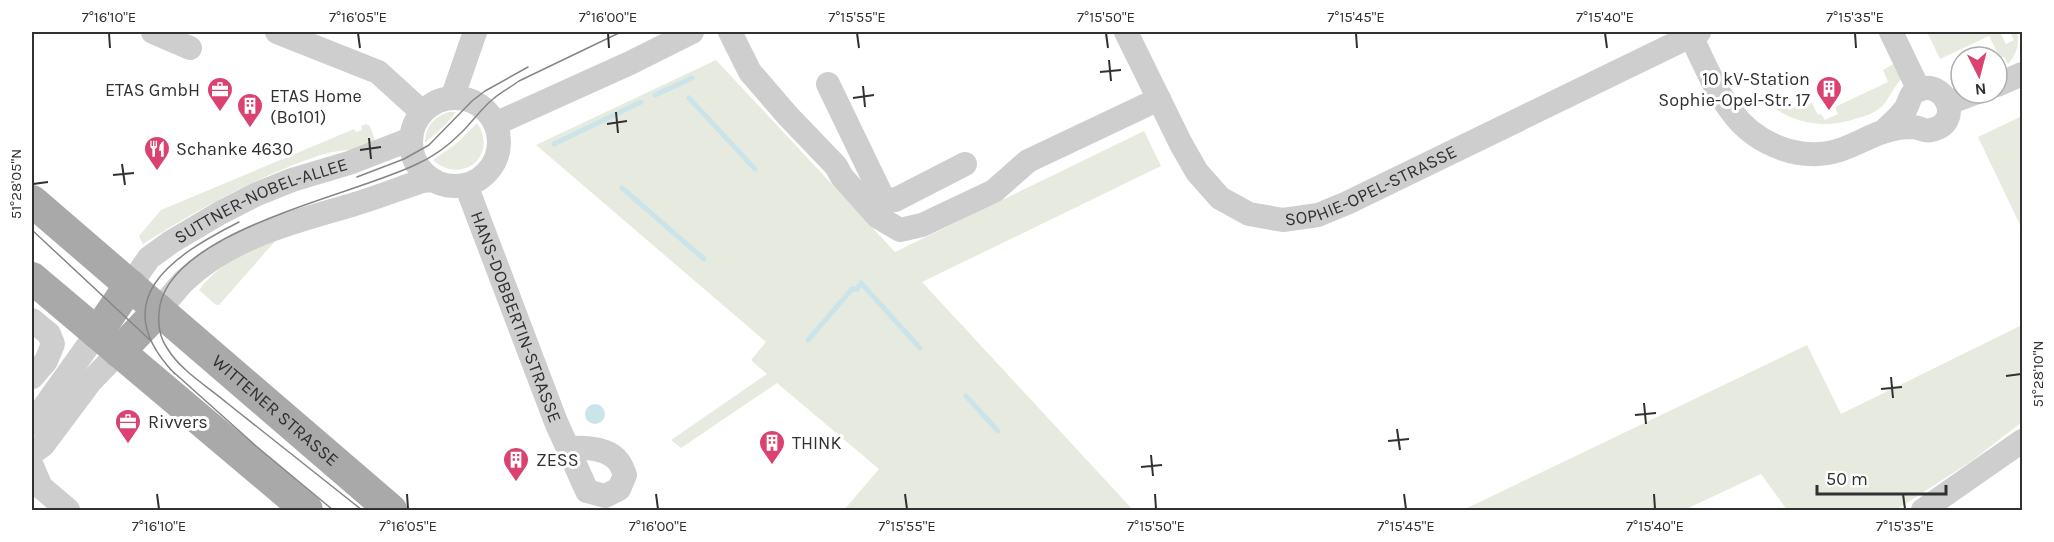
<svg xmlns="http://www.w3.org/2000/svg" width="2054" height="542" font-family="Karla,sans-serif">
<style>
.green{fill:#e7eade}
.water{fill:#cbe4e9}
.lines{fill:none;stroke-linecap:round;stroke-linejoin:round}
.stream{stroke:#cbe4e9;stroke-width:5}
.minor{stroke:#cecece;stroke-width:24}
.major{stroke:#a9a9a9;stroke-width:32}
.tram{stroke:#868686;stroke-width:1.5}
.ticks{fill:none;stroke:#313131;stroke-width:2}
.labels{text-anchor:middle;stroke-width:6;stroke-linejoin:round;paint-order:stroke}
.poi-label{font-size:18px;fill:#313131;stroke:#fff;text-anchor:start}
.street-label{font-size:18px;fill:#313131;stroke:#fff}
.neatline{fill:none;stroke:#313131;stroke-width:2}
.ticks-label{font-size:15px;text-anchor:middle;fill:#313131}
</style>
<rect width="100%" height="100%" fill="#fff"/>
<!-- green -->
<path class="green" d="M 1927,32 L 2000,32 L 2006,44 L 2014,40 L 2010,32 L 2017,32 C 2020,44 2016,55 2008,64 L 2004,57 L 2000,58 L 1989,36 L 1940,59 Z
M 716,60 L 895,252 L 1144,131 L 1161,166 L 922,282 L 1133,510 L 844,510 L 879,469 L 777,383 L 681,448 L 671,440 L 767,374 L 751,360 L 766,342 L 536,145 Z
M 1895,63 L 1903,78 C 1894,85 1891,96 1884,104 C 1877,113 1865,116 1855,119 C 1822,129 1796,124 1768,104 L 1782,96 L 1789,110 L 1803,103 L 1805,106 L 1812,103 L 1818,115 L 1821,114 L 1825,120 L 1838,114 L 1835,107 L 1888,82 L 1883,70 Z
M 449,112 L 456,112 L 446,124 L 425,143 C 425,127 433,117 449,112 Z
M 2022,116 L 2022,229 L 1978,137 Z
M 477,123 C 499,155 462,186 433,160 L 457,143 Z
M 366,124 L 370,126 L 377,146 C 361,150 344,149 328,153 C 316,156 304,161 293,165 C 240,186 191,214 143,244 L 139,236 L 161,210 L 354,129 L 356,132 L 362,130 L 361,126 Z
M 277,239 L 219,305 L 216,305 L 199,290 C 219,263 247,252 277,239 Z
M 2022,325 L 2022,422 L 1973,460 L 1896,510 L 1787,510 L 1761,474 L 1684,510 L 1463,510 L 1807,345 L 1841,414 Z"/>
<!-- water -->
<path class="water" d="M585 414a10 10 0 1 1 20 0a10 10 0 1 1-20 0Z"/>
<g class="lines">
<!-- stream -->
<path class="stream" d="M 655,95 L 692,78
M 689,98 L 755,169
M 554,144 L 641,102
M 622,188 L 704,259
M 808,340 L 852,289 L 857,289 L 861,283 L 920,348
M 966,396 L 998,431"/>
<!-- minor -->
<g class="minor">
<path d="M 153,32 L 190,48"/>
<path d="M 277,32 L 378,72 L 422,112"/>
<path d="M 730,32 L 750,72 L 788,116 L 836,166 L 842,177 L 878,217 L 900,230 L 922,225 L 994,191 L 1028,161 L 1159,99"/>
<path id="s1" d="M 1126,32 L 1181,144 L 1197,172 L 1220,198 L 1249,214 L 1283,220 L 1318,215 L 1347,203 L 1699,32"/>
<path d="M 1689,32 C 1702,58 1714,89 1732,112 C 1753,141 1792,159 1828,153 C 1848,150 1864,138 1883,132 C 1891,129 1905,127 1914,127 C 1921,128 1924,132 1931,130 C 1965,123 1945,78 1918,90 C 1909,94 1910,101 1906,108 C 1900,117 1891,124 1884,131"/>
<path d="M 1891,32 L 1919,90"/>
<path d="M 828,84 L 881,194 L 886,199 L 895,200 L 965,164"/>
<path d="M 1997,85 L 2022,74"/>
<path d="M 456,98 L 455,90 L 475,32"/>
<circle cx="455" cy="142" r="44"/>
<path d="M 1948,103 L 1975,93"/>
<path d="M 495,124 L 630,63 L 692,32"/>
<path id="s2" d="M 466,185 L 556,422 L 587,491 L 605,496 L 619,489 L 625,475 C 623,470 621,464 618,461 C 608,448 584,447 569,448"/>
<path id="s3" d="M 130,285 L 149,258 L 171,242 L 220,213 L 257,194 L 292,180 L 349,163 L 411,139"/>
<path d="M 159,310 C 167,301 175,291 183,282 C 230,237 293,222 352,205 C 376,198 398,189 422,181 L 433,180"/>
<path d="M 32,320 L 49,334 L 53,344 L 46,361 L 32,377"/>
<path d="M 32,424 L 97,333"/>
<path d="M 32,453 L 43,445 L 90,382 L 119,352"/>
<path d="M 32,466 L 41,487 L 68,510"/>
<path d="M 1923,510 L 2022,441"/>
</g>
<!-- major -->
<g class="major">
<path id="s4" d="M 32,201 L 391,510"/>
<path d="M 32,278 L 307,510"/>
<path d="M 97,333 L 130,285"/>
<path d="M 119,352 L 159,310"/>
</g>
<!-- tram -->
<path class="tram" d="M 357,177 L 404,159 L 429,145 L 472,101 L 485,91 L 528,67
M 32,230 L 150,340
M 170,369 L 256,446 L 333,510
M 175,374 C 104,300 172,256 239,222
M 222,399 L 362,510
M 227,403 C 207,386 181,371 167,348 C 160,338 158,325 159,313 C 163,231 356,195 417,164 C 433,157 449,145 462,132 C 472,122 481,109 493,99 C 501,92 511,87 519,81 L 621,32"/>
</g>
<!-- ticks -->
<path class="ticks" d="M 109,33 L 110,48M 358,33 L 360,48M 608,33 L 609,48M 857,33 L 859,48M 1106,33 L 1108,48M 1356,33 L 1357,48M 1605,33 L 1607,48M 1855,33 L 1856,48M 1109,60 L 1111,81M 1100,72 L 1121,70M 863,86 L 865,107M 853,98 L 874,95M 616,112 L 618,133M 607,124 L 627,121M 369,138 L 371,159M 360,150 L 381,147M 122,164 L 125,185M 113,175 L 134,173M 33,184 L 48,182M 2006,376 L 2021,374M 1891,377 L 1893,398M 1881,389 L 1902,387M 1644,403 L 1646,424M 1635,415 L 1656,413M 1397,429 L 1400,450M 1388,441 L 1409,439M 1151,455 L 1153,476M 1141,467 L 1162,465M 157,494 L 159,509M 407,494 L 408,509M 656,494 L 658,509M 905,494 L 907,509M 1155,494 L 1156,509M 1404,494 L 1406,509M 1654,494 L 1655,509M 1903,494 L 1905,509"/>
<!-- icons -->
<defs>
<symbol id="building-pin" viewBox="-11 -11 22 30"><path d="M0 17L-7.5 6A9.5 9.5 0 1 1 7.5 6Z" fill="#da4270" stroke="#fff"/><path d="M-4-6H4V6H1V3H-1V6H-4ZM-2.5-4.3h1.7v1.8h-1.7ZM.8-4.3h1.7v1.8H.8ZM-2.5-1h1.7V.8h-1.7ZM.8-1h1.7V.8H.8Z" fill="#fff"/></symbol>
<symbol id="office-pin" viewBox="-11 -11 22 30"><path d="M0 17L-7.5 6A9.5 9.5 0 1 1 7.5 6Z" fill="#da4270" stroke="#fff"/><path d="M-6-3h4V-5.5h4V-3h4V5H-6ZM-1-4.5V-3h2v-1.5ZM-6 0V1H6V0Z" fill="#fff"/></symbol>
<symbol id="restaurant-pin" viewBox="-11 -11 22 30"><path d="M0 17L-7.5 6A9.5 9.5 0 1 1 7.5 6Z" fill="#da4270" stroke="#fff"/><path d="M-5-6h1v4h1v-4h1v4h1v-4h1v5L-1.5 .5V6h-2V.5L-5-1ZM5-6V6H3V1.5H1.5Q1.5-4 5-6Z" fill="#fff"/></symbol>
</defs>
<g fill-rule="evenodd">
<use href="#building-pin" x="1814" y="74" width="30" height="40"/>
<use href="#office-pin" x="205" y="75" width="30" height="40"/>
<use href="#building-pin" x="235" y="91" width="30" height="40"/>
<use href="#restaurant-pin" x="142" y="134" width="30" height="40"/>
<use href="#office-pin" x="113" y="407" width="30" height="40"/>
<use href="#building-pin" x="757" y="428" width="30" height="40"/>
<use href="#building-pin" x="501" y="445" width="30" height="40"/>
</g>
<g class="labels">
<!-- poi labels -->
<g class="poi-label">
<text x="1810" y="85" text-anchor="end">10 kV-Station<tspan x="1810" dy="21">Sophie-Opel-Str. 17</tspan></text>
<text x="200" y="96" text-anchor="end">ETAS GmbH</text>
<text x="270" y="102">ETAS Home<tspan x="270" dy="21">(Bo101)</tspan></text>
<text x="176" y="155">Schanke 4630</text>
<text x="148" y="428">Rivvers</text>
<text x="792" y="449">THINK</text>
<text x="536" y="466">ZESS</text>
</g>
<!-- street labels -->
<g class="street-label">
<text dy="6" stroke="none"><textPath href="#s1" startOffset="354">SOPHIE-OPEL-STRASSE</textPath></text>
<text dy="6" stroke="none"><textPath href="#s3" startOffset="160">SUTTNER-NOBEL-ALLEE</textPath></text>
<text dy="6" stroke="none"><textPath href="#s2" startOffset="141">HANS-DOBBERTIN-STRASSE</textPath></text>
<text dy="6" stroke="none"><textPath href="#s4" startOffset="321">WITTENER STRASSE</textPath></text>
</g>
</g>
<!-- border -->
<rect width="2054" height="542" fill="none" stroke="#ffffff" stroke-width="66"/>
<!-- north arrow -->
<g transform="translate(1979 75) rotate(174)"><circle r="28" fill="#ffffff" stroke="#adadad" stroke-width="1.5"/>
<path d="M0-4.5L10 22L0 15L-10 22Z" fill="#da4270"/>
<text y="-9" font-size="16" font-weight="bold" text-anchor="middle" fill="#313131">N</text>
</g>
<!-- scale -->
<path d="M1817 485v9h129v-9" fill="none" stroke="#313131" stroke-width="3"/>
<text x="1826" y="485" font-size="18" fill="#313131" stroke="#ffffff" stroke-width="4.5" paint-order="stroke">50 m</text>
<rect x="33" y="33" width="1988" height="476" class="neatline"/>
<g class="ticks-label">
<text x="109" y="22">7°16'10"E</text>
<text x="358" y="22">7°16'05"E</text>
<text x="608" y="22">7°16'00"E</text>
<text x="857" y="22">7°15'55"E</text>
<text x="1106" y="22">7°15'50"E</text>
<text x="1356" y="22">7°15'45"E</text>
<text x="1605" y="22">7°15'40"E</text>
<text x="1855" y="22">7°15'35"E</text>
<text transform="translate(16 184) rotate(-90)" y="5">51°28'05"N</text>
<text transform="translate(2038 374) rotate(-90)" y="5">51°28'10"N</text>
<text x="159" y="531">7°16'10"E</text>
<text x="408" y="531">7°16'05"E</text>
<text x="658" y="531">7°16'00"E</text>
<text x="907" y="531">7°15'55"E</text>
<text x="1156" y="531">7°15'50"E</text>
<text x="1406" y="531">7°15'45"E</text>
<text x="1655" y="531">7°15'40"E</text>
<text x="1905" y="531">7°15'35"E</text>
</g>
</svg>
